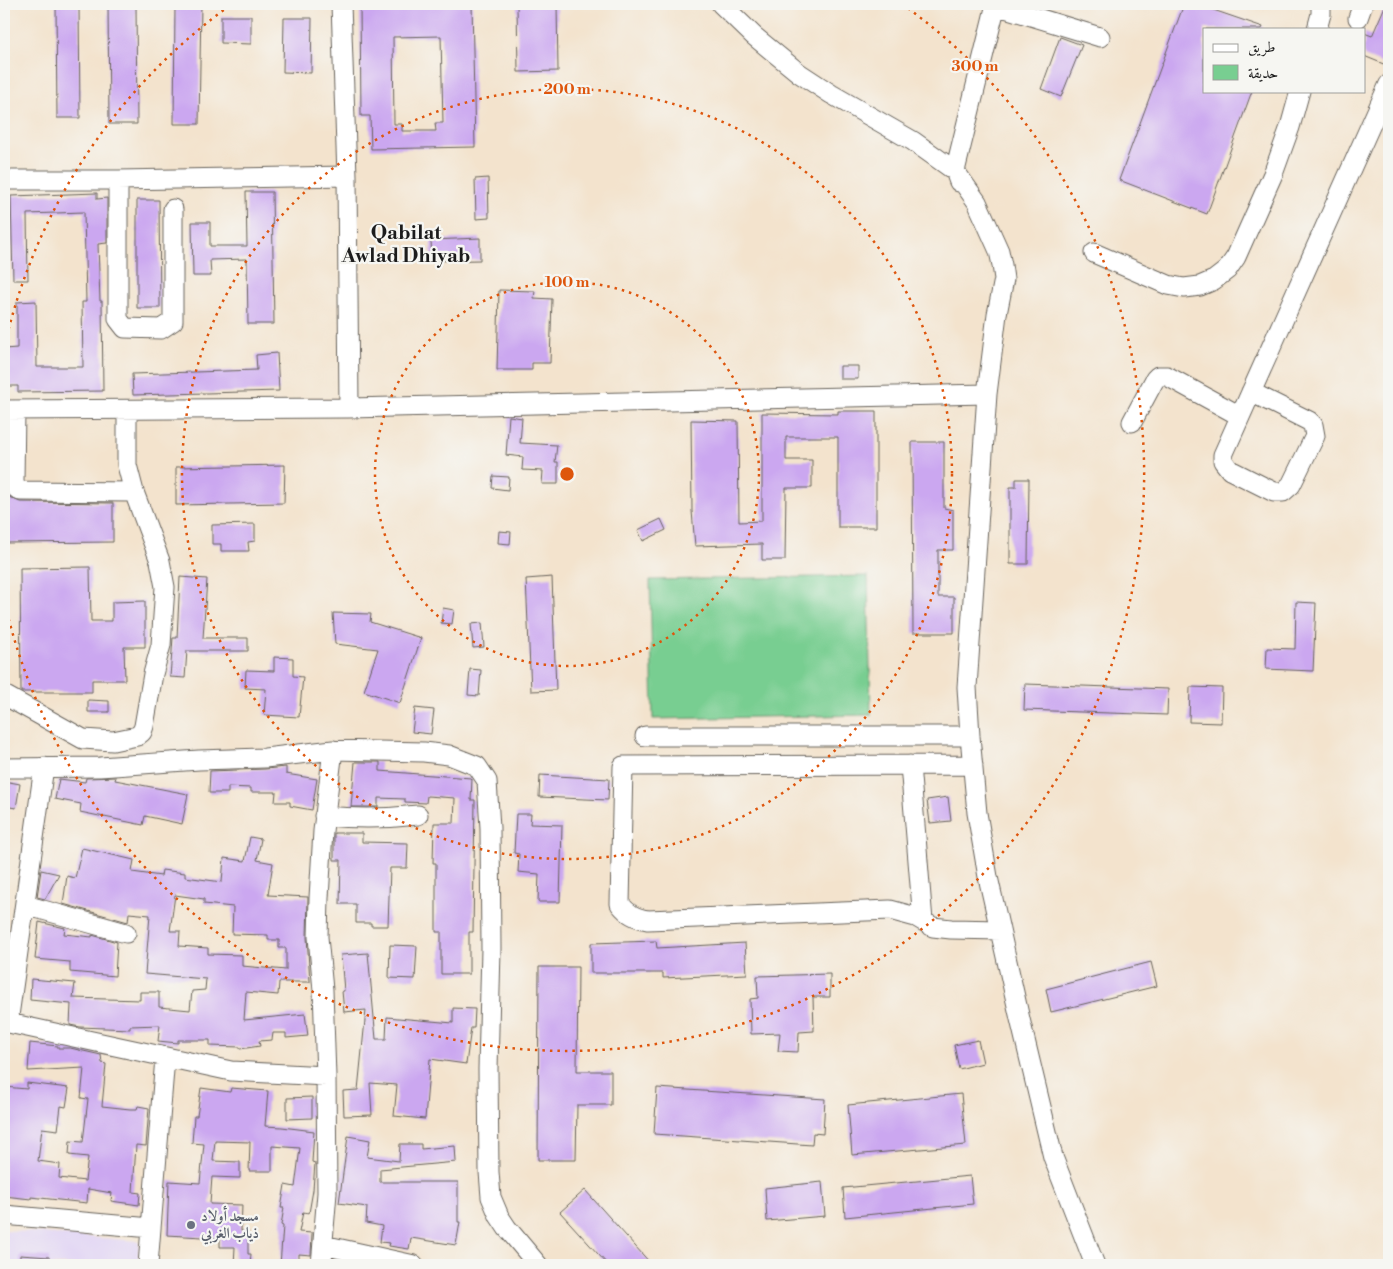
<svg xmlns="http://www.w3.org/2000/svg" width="1393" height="1269" font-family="'Libre Bodoni',Amiri,serif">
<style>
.built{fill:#e1d4f4}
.green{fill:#78ce91;stroke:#4a7556}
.building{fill:#cba7f0;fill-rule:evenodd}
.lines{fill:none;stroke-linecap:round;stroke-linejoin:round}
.minor-casing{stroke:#67625a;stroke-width:21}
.minor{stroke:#fff;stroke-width:19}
.ring{fill:none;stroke:#de560d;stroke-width:2.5;stroke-dasharray:2.5 5}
.worship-dot{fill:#6b7280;stroke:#f6f6f2;stroke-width:2}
.labels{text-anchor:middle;stroke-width:4.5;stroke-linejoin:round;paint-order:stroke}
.worship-label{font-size:15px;font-weight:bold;fill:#5b616d;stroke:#f6f6f2;text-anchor:start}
.district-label{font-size:20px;font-weight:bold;fill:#1c1c1c;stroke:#f6f6f2}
.centre{fill:#de560d;stroke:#f6f6f2;stroke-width:2.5}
.ring-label{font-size:15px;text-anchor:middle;font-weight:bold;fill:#de560d;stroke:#f6f6f2;stroke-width:4.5;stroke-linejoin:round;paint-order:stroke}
</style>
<rect width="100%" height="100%" fill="#f6f6f2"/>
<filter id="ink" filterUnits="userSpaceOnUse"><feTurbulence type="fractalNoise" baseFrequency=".02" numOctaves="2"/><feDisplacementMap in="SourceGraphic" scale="10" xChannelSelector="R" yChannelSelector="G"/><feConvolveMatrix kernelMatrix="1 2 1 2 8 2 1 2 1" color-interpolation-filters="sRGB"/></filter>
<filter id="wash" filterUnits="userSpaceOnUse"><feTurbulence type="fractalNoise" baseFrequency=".0096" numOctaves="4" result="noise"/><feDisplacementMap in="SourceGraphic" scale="20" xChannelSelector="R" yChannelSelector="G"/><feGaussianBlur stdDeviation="1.12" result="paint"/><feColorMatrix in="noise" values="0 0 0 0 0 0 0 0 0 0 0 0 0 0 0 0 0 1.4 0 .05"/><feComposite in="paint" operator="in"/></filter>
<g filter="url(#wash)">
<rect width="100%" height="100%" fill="#f3e3cd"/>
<!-- built -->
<path class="built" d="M 4,1230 L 139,1241 L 138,1265 L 4,1265 Z"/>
<!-- green -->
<path class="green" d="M 868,576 L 871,715 L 653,719 L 650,580 Z"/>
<g id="blocks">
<!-- building -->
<path class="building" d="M 56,4 L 79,4 L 80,118 L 57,118 Z
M 108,4 L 136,4 L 137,124 L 109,124 Z
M 175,4 L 201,4 L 199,124 L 174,124 Z
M 360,4 L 472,4 L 475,147 L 371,149 L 370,116 L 361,116 ZM 441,36 L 443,123 L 435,123 L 436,131 L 402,131 L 402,124 L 394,124 L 393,37 Z
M 517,4 L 557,4 L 558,71 L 518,72 Z
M 1184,4 L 1196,4 L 1263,27 L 1262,29 L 1204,29 L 1204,91 L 1252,91 L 1207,214 L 1119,180 Z
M 1386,4 L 1389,4 L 1389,59 L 1386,65 L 1364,56 L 1364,33 L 1372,36 Z
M 221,16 L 251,16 L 251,44 L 221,43 Z
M 284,18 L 312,18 L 311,73 L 283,72 Z
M 1060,37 L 1082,45 L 1061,97 L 1041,89 Z
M 488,178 L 489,218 L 476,219 L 475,179 Z
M 246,192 L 272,192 L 274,324 L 248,324 L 247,259 L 210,260 L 211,276 L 193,276 L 192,222 L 210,222 L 210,246 L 247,246 Z
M 97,193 L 97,199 L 107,198 L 107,243 L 98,244 L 100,301 L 102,301 L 103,391 L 18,392 L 18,386 L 4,386 L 4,349 L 17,348 L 17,302 L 36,301 L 37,367 L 83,367 L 82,302 L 86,302 L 84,212 L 27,214 L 28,280 L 13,280 L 11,196 Z
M 137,200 L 159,200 L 160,308 L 137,308 Z
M 480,238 L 480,260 L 432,261 L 431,240 Z
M 499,290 L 535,291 L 534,298 L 552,299 L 550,363 L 532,363 L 532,370 L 497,370 Z
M 277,353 L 279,391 L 133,395 L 132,374 L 257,370 L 256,355 Z
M 840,366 L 858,366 L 858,379 L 840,379 Z
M 838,411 L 876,411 L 876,527 L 838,527 L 838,437 L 786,437 L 786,460 L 812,460 L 812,488 L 786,488 L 785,560 L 762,560 L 762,544 L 695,546 L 692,511 L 691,420 L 738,421 L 739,522 L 762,521 L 762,413 L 838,414 Z
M 509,416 L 522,418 L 520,443 L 557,445 L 555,462 L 558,462 L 558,484 L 542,484 L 543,471 L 522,470 L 523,457 L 506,455 Z
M 912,442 L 944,442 L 944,508 L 953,510 L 953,550 L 938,550 L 938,597 L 954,597 L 954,633 L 913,633 Z
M 285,465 L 284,503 L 176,505 L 176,467 Z
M 493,476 L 509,477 L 508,490 L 492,488 Z
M 1016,479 L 1029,479 L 1028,564 L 1010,564 L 1010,487 L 1016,487 Z
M 4,497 L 9,497 L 20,502 L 113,503 L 113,542 L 4,543 Z
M 661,519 L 666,530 L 643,541 L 638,530 Z
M 255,524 L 255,541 L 248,542 L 249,551 L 221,551 L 221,544 L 212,544 L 212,525 Z
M 499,531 L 511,532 L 510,544 L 498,543 Z
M 90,567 L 91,621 L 112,621 L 112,602 L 145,601 L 145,647 L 124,647 L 125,680 L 92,680 L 92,692 L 21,692 L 20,568 Z
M 180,577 L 207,579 L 203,638 L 248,638 L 248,651 L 187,651 L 185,678 L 170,677 L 173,638 L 177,638 Z
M 552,577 L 556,690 L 531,691 L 526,579 Z
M 1296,602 L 1316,603 L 1313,671 L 1266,669 L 1267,648 L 1295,649 Z
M 443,608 L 454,610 L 452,624 L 441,623 Z
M 333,613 L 371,614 L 370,622 L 421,638 L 400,703 L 364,691 L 378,649 L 335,644 Z
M 482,623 L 484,647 L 473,648 L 471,624 Z
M 274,657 L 293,658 L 293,676 L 303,677 L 299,717 L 264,715 L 266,689 L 245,688 L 246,670 L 274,671 Z
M 470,669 L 481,670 L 479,696 L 468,695 Z
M 1025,684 L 1168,689 L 1167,715 L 1024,710 Z
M 1190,687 L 1222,688 L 1221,723 L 1189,722 Z
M 88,700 L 109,701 L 109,712 L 88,712 Z
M 415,708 L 434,710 L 431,734 L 412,732 Z
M 355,762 L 380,762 L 380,771 L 471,778 L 472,779 L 471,800 L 475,800 L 473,932 L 469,932 L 469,974 L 441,974 L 441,932 L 436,932 L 436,863 L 433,863 L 434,823 L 454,823 L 455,798 L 427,796 L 426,803 L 405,802 L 405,799 L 378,798 L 378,807 L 351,807 Z
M 286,767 L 286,774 L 317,779 L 312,810 L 290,806 L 290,802 L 275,802 L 276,792 L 251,792 L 251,788 L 228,787 L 228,793 L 209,793 L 210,771 L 265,769 Z
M 540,775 L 609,779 L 608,800 L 539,797 Z
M 116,777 L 115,780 L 188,794 L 182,824 L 145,816 L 143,825 L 80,812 L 81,804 L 55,799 L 59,779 L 85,782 L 86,778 Z
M 4,781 L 20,784 L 16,808 L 4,806 Z
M 948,797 L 951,821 L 930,823 L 927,800 Z
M 516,814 L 531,814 L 530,824 L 562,825 L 560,902 L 538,902 L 539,874 L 518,872 L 519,854 L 514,853 Z
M 334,833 L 362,833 L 362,842 L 408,843 L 407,868 L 390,868 L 388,926 L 371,926 L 371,923 L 356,923 L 356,904 L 340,904 L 341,860 L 334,860 Z
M 250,837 L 261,839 L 257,860 L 273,863 L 268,895 L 308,897 L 307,937 L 310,982 L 279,982 L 278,995 L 246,992 L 244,1020 L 305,1014 L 308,1036 L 286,1038 L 286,1033 L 273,1033 L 272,1040 L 259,1041 L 260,1046 L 240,1049 L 240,1047 L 210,1046 L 210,1040 L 178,1040 L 178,1043 L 158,1041 L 160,1025 L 130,1026 L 130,1029 L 80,1027 L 70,1025 L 71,1004 L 30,1000 L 31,979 L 75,983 L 73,998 L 140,1000 L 140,992 L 159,992 L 159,1007 L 190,1010 L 192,991 L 205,990 L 206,979 L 145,974 L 150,915 L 129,913 L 128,922 L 63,904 L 67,876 L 75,878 L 82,848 L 134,860 L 132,872 L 161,876 L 162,870 L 185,873 L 185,877 L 222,882 L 224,858 L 245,861 ZM 175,895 L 204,899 L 204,904 L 233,907 L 232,934 L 268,935 L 268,940 L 279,940 L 279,948 L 286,948 L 286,970 L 242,966 L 242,955 L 208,954 L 208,948 L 179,946 L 180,931 L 170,931 Z
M 41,870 L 59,874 L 45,899 L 37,897 Z
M 39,922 L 65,928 L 64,934 L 92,937 L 92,935 L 117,942 L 115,976 L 70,972 L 70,962 L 35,959 Z
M 656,941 L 657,948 L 745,943 L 747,974 L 663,978 L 663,973 L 591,973 L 591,943 Z
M 390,945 L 417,946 L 415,979 L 389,978 Z
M 368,953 L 376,1039 L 386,1039 L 387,1017 L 453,1023 L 453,1008 L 475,1009 L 474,1028 L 471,1028 L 466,1064 L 430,1059 L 425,1119 L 394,1116 L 397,1085 L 370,1083 L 372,1115 L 344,1116 L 343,1091 L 358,1090 L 366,1010 L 344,1012 L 342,991 L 344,991 L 341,955 Z
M 1151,962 L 1157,986 L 1051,1012 L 1046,989 Z
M 539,967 L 578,967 L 577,1071 L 611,1071 L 611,1105 L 577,1105 L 576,1160 L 538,1160 Z
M 830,974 L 830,997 L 813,997 L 814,1031 L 799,1032 L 798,1052 L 778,1051 L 780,1033 L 751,1034 L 750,999 L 758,998 L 757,976 Z
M 978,1040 L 983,1063 L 959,1069 L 954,1045 Z
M 30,1043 L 58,1046 L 58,1048 L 70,1048 L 101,1055 L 102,1063 L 106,1064 L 102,1106 L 130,1109 L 137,1109 L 138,1106 L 149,1108 L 146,1146 L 136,1145 L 133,1192 L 140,1193 L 139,1205 L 111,1201 L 112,1193 L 88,1189 L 87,1203 L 31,1197 L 31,1199 L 4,1196 L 4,1087 L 27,1089 L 27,1083 L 69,1088 L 66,1107 L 61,1106 L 58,1130 L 42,1128 L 38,1161 L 60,1164 L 59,1178 L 85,1181 L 88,1157 L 69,1155 L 70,1141 L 83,1142 L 88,1099 L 81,1098 L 84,1068 L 28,1071 Z
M 201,1088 L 230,1092 L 231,1088 L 268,1091 L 265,1126 L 282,1127 L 314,1131 L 312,1162 L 315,1163 L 313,1190 L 309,1213 L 303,1212 L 299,1232 L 312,1233 L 311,1255 L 299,1254 L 299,1265 L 280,1265 L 283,1226 L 281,1225 L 284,1208 L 281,1208 L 285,1185 L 295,1187 L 300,1148 L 272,1146 L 272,1171 L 249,1171 L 250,1142 L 215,1141 L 213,1161 L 240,1162 L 240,1178 L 212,1177 L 210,1204 L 242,1205 L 241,1231 L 248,1231 L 248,1254 L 251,1254 L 250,1265 L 234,1265 L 235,1247 L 220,1247 L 220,1238 L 167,1235 L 169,1181 L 200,1183 L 204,1144 L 192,1143 L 194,1116 L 197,1116 Z
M 657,1088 L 825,1099 L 823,1134 L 813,1133 L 812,1145 L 654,1134 Z
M 961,1094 L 966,1145 L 852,1155 L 848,1105 Z
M 312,1097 L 312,1118 L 287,1119 L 287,1098 Z
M 348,1136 L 370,1140 L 367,1157 L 399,1161 L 400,1144 L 421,1144 L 421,1149 L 455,1146 L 456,1162 L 380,1169 L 380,1182 L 458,1182 L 458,1222 L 460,1222 L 456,1245 L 411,1238 L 409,1249 L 389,1246 L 390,1243 L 380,1242 L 382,1226 L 366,1223 L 367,1207 L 339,1203 Z
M 970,1176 L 973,1204 L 845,1217 L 843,1188 Z
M 822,1182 L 825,1216 L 767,1221 L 765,1188 Z
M 585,1190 L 652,1265 L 608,1265 L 560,1212 Z
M 20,1255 L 49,1257 L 49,1265 L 20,1265 Z"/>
</g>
</g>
<g filter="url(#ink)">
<use href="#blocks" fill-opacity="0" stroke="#67625a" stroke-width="1"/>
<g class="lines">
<defs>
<path id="minor" d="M 341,4 L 347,176 L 349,408
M 721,4 L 754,36 L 799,73 L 831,94 L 913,141 L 955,171 L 977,202 L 999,251 L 1002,265 L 1004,279 L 997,314 L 987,394 L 967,687 L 970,736 L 977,813 L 988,877 L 1020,1019 L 1053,1157 L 1095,1265
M 995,5 L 1100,37
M 1358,18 L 1363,4
M 1317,29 L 1321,14 L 1321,4
M 4,180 L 118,180 L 347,176
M 118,180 L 118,319 L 125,328 L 161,329 L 173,321 L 173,209
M 959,182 L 955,171 L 996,4
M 1094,253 L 1168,285 L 1184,288 L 1200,286 L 1214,280 L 1227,270 L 1236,257 L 1273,174 L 1290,127 L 1300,91
M 1251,392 L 1309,421 L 1313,425 L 1315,436 L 1291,485 L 1283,492 L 1274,492 L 1230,470 L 1223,461 L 1223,455 L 1389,84
M 4,410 L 349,408 L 987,394
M 15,410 L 14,481 L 15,487 L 20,491 L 134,492
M 1132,422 L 1155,379 L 1158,376 L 1167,376 L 1240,416
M 4,695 L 83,739 L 113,741 L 137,736 L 142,732 L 144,726 L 153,674 L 161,645 L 165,587 L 160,561 L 134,492 L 127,465 L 127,410
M 645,736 L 970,736
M 910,765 L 923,921
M 973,765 L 623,766 L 620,904 C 628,914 635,918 648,920 L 890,910 L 916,917 L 933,927 L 951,929 L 1000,930
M 4,768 L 100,767 L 199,760 L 265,758 L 333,750 L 424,752 L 449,755 L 477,766 L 487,781 L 490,828 L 491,949 L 488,1069 L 489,1172 L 491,1197 L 499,1216 L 507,1228 L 538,1265
M 324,816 C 357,819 385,819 418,815
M 25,905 L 126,933
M 4,1022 L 231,1071 L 326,1076
M 8,1023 L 44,767
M 4,1215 L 151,1228
M 323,1245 L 414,1265
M 148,1265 L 165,1058
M 321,1265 L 327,1193 L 326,1076 L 323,990 L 318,937 L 319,898 L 323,831 L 333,750"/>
</defs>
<!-- minor casing -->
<use href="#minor" class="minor-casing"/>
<!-- minor -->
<use href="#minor" class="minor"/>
</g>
</g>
<!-- distance rings -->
<g class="ring">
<circle cx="567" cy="474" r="192"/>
<circle cx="567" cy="474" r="385"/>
<path d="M5 344A577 577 0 0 1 232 4M902 4A577 577 0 1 1 5 604"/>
</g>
<!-- markers -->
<circle class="worship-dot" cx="191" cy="1225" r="5"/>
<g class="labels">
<!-- worship labels -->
<g class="worship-label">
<text x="201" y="1221">مسجد أولاد<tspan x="201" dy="17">ذياب الغربي</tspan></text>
</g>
<!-- district labels -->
<g class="district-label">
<text x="406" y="239">Qabilat<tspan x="406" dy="23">Awlad Dhiyab</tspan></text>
</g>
</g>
<circle cx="567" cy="474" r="8" class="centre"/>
<g class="ring-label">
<text x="975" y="71">300 m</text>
<text x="567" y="94">200 m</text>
<text x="567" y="287">100 m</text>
</g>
<!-- margin -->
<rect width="1393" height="1269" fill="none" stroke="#f6f6f2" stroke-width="20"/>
<!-- legend -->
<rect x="1203" y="28" width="162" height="65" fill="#f6f6f2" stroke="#9f9f9c"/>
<rect x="1213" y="44" width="25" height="8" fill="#ffffff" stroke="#9f9f9c"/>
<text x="1248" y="52" font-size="15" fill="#1c1c1c">طريق</text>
<rect x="1213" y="65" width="25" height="15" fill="#78ce91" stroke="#9f9f9c"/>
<text x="1248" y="78" font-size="15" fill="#1c1c1c">حديقة</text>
</svg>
